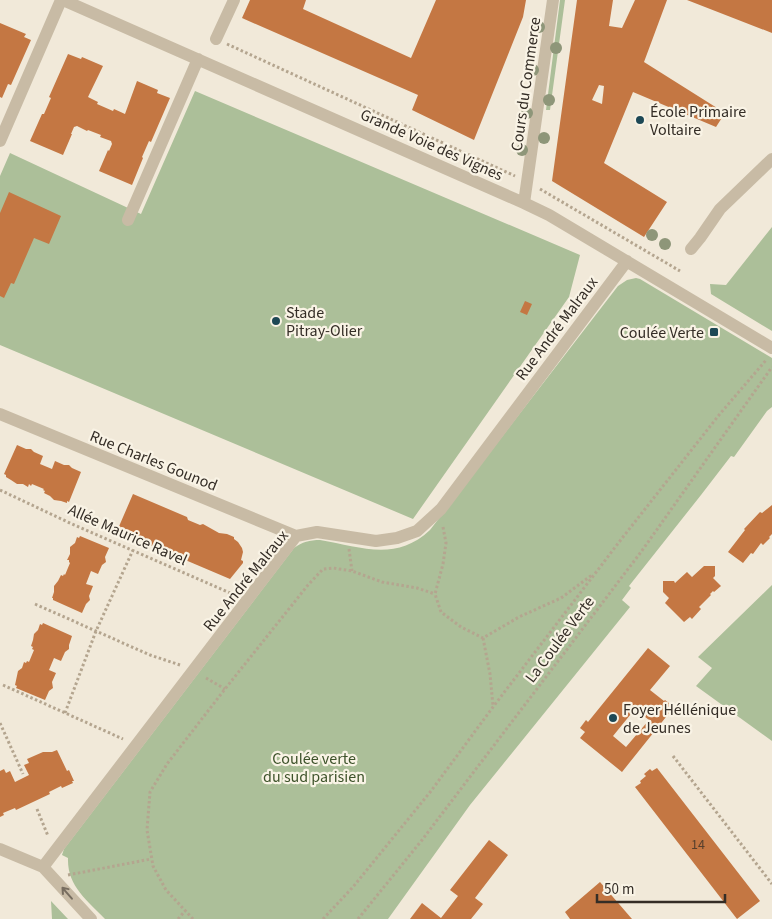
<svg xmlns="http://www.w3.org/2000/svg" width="772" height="919" font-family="'Source Sans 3',sans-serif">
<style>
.green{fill:#acbf99}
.building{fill:#c47743;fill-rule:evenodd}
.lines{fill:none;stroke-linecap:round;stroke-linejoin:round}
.path{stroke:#b4a58f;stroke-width:3;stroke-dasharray:2.5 2.5;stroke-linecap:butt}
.minor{stroke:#c8bba5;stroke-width:12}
.tree{fill:#8e9679}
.oneway{stroke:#776d5f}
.poi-dot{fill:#1d4855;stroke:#f9f3e5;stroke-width:2}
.labels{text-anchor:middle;stroke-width:4.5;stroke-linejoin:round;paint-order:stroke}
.number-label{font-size:14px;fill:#58402d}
.street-label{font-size:16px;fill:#342d26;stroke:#f9f3e5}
.poi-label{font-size:16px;fill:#342d26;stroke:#f9f3e5;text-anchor:start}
.park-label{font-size:16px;fill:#3d522a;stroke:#f9f3e5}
</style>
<rect width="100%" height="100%" fill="#f1e9d9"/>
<!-- green -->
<path class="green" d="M 560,0 L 565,0 L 550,110 L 546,110 Z
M 195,91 L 580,255 L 569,297 L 413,519 L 0,345 L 0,176 L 10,153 L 141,214 Z
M 772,227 L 772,331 L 711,294 L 710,284 L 726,285 Z
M 636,278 L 640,279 L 772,358 L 772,407 L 767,411 L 734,457 L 731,456 L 701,495 L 629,586 L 631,588 L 622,600 L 630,607 L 470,805 L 388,919 L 105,919 C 87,900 67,886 68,858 L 62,855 L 64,849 L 294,548 C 302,542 310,540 320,540 C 361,547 396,562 430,530 L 618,286 L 627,280 Z
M 772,585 L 772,741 L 696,686 L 712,668 L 698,657 Z
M 51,901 L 68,919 L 52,919 Z"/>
<!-- building -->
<path class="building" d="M 250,0 L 306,0 L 303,9 L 411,58 L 436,0 L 526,0 L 523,17 L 474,140 L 412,110 L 418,95 L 242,18 Z
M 577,0 L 613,0 L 609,26 L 622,28 L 635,0 L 667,0 L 644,62 L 725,113 L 716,127 L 633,92 L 604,163 L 667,202 L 644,237 L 552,181 ZM 599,85 L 604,86 L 602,104 L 592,100 Z
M 687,0 L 772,0 L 772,33 Z
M 0,23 L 26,34 L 24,37 L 31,40 L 11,85 L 8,84 L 2,98 L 0,97 Z
M 68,54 L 81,59 L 82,57 L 103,66 L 88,97 L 98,102 L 97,104 L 113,111 L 114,109 L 125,114 L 137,81 L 158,90 L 157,93 L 170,98 L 151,142 L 149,141 L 142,157 L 143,158 L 132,185 L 99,171 L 108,150 L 109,151 L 112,144 L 111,141 L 100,137 L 101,135 L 88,130 L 87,131 L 77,126 L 74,127 L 71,134 L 72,134 L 63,155 L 30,141 L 42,114 L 44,114 L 51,98 L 49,97 Z
M 9,192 L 61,216 L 49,244 L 34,238 L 14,284 L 11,283 L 4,298 L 0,296 L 0,213 Z
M 525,301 L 532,304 L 527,315 L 520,312 Z
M 17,445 L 26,449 L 31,449 L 34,452 L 43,456 L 40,464 L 52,469 L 55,461 L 64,465 L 69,465 L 72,468 L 81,472 L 69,502 L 67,501 L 67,503 L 61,501 L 54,500 L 50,496 L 44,493 L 45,491 L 43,490 L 44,489 L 32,484 L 31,486 L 29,484 L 28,487 L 23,484 L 17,484 L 11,480 L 6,477 L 6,475 L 4,474 Z
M 133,494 L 187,517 L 188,520 L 200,525 L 203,524 L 219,533 L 227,534 L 234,537 L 234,539 L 238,542 L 242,548 L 243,552 L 241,560 L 243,561 L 243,563 L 230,579 L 117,531 Z
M 772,505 L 772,534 L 769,537 L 770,538 L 763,545 L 761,543 L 753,554 L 751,553 L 743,563 L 728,552 L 745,530 L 744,529 L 760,512 L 762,513 Z
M 80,536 L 109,548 L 105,557 L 106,562 L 102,565 L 98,574 L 91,571 L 86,584 L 93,586 L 89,596 L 90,600 L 86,604 L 82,613 L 53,600 L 53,598 L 52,598 L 54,592 L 54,586 L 58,581 L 61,575 L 63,576 L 64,574 L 65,575 L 70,563 L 69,562 L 69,560 L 67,560 L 70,554 L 70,547 L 75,543 L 77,537 L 79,538 Z
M 704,566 L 715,566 L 715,576 L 713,578 L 721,586 L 714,592 L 713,591 L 710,594 L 711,595 L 699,607 L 701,609 L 692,619 L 690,617 L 684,622 L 665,603 L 669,598 L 663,592 L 663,581 L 674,581 L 675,583 L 687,572 L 692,577 Z
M 43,623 L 72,636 L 69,645 L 69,649 L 65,652 L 61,661 L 54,658 L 49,670 L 56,673 L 52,682 L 53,688 L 49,691 L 45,700 L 16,688 L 17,686 L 15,685 L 18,671 L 22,668 L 24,662 L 26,663 L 27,661 L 29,662 L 34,650 L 32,649 L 33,647 L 31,646 L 33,640 L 34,634 L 38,630 L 40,624 L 42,625 Z
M 648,648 L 670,666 L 650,690 L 664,701 L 665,700 L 674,707 L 622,772 L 580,738 L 585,732 L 580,728 L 586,720 L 588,722 ZM 635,709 L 649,720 L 626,747 L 613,736 Z
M 57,750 L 67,771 L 69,770 L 74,781 L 72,781 L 73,783 L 62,788 L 61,786 L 49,792 L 50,794 L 16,810 L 15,808 L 3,813 L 4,815 L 0,817 L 0,771 L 4,769 L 6,773 L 10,771 L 15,782 L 29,775 L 24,765 L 29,763 L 27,759 L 43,752 L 52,752 Z
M 657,768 L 760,901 L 737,919 L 635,787 L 641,783 L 640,781 L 646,776 L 644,774 L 650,769 L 652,771 Z
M 489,840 L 508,855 L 475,898 L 483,904 L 471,919 L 410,919 L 422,903 L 441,918 L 458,896 L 450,890 Z
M 600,882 L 632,919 L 570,919 L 565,912 Z"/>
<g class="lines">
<!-- path -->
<path class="path" d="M 227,44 L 515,176
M 540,189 L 680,271
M 0,490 L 72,524 L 235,595
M 443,527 L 446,543 L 443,564 L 435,594 L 441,612 L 461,627 L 483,638 L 519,617 L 561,598 L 592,575
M 349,549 L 352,571
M 35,604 L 150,655 L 180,665
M 483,638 L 490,674 L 493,706
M 206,678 L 225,689
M 3,685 L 123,739
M 65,713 L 96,631 L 133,550
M 0,723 L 23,774
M 673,756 L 772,884
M 37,809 L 48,836
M 68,875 L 151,859
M 178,919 L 185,911
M 193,919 L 166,890 L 153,866 L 147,830 L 150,792 L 167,764 L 225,689 L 308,585 L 323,569 L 333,568 L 352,571 L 382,582 L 417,588 L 435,594
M 323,919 L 353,887 L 431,791 L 493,707 L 623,537 L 719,415 L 767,359
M 358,919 L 422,840 L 641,552 L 772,367"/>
<!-- minor -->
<path class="minor" d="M 63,0 L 524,203 L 549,215 L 772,348
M 216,39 L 234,0
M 0,141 L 61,0
M 524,203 L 553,0
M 128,220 L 198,59
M 691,249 L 700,238 L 720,209 L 772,159
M 0,414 L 296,536
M 0,849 L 43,867 L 91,919
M 43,867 L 296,536 L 317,532 L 376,541 L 397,538 L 417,531 L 441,509 L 627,261"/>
</g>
<!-- trees -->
<g class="tree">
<circle cx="539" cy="27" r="6"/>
<circle cx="556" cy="48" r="6"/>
<circle cx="533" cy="70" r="6"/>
<circle cx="549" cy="100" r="6"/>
<circle cx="527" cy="113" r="6"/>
<circle cx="544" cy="138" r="6"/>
<circle cx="522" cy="150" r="6"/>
<circle cx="652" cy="235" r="6"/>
<circle cx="665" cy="244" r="6"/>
</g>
<!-- one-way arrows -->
<defs><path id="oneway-shaft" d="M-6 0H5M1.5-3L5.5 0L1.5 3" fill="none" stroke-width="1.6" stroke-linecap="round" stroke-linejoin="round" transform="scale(1.25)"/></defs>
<use class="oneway" href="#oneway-shaft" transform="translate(67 893) rotate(-131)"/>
<!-- markers -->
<g class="poi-dot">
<circle cx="640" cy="120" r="5"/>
<circle cx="276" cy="321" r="5"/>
<rect x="709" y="327" width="10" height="10" rx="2.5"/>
<circle cx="613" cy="718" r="5"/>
</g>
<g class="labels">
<!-- number labels -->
<g class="number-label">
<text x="698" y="849">14</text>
</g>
<!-- street labels -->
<g class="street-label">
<text transform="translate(525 84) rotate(-82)" y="6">Cours du Commerce</text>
<text transform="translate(432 144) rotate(24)" y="6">Grande Voie des Vignes</text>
<text transform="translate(556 328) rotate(-53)" y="6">Rue André Malraux</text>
<text transform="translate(154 460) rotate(22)" y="6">Rue Charles Gounod</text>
<text transform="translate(128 534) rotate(24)" y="6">Allée Maurice Ravel</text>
<text transform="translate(245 580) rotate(-51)" y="6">Rue André Malraux</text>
<text transform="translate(559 639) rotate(-53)" y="6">La Coulée Verte</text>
</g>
<!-- poi labels -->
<g class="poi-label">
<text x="650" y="117">École Primaire<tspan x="650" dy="18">Voltaire</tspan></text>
<text x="286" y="318">Stade<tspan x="286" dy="18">Pitray-Olier</tspan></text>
<text x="704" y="338" text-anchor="end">Coulée Verte</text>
<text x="623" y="715">Foyer Héllénique<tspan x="623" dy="18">de Jeunes</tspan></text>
</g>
<!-- park labels -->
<g class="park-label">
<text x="314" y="764">Coulée verte<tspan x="314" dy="18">du sud parisien</tspan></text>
</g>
</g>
<!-- scale -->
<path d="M597 894v8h128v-8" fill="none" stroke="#342d26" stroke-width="2.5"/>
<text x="604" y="894" font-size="15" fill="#342d26" stroke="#f9f3e5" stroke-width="4" paint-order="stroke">50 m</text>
</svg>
